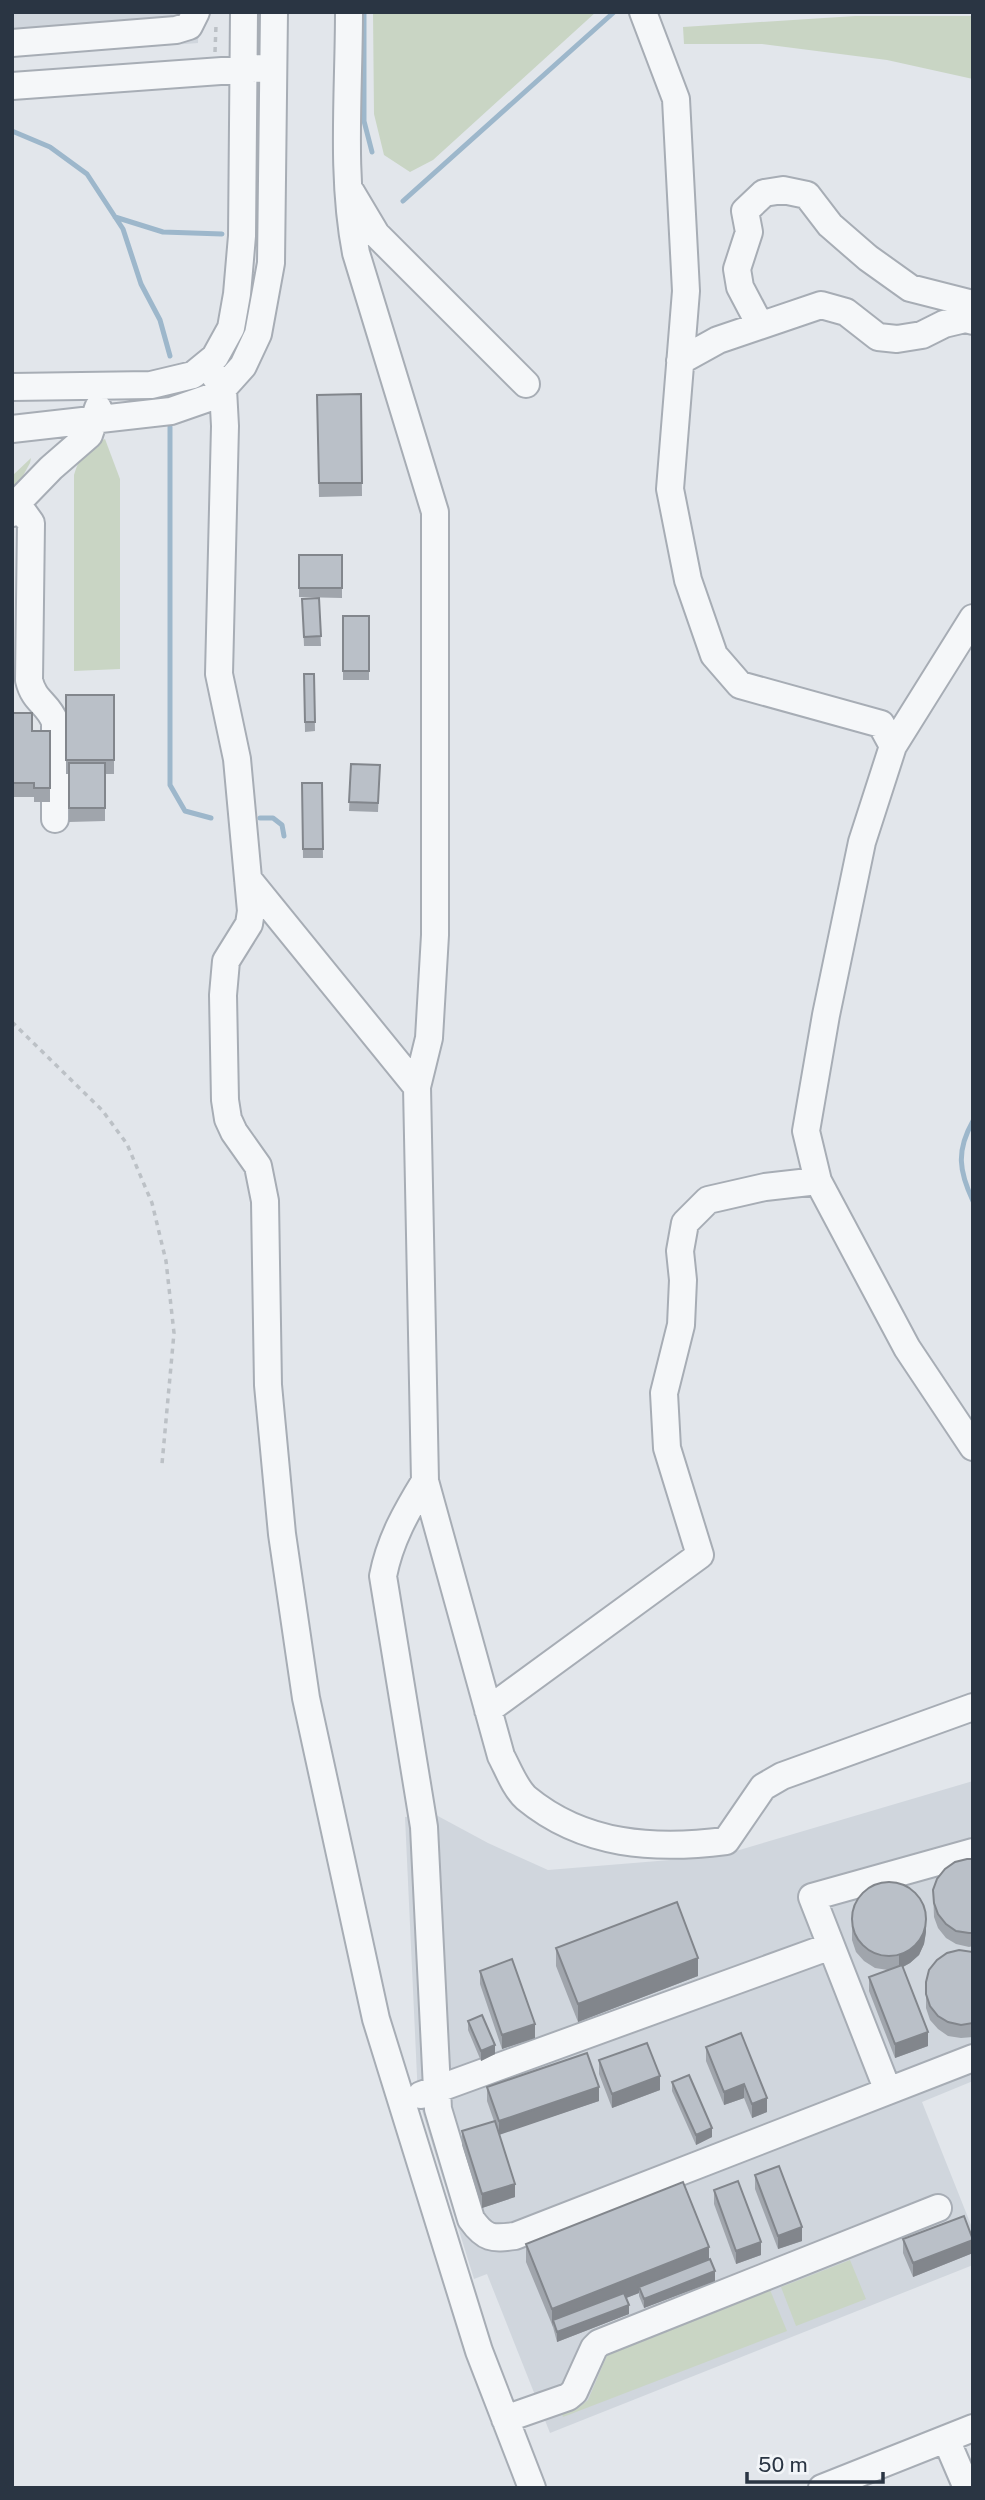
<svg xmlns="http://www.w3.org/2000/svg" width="985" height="2500" font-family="'Public Sans',sans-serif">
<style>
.built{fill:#d0d6dd}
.green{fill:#c9d5c4}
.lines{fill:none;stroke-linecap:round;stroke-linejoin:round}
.stream{stroke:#9db7cb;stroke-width:5}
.minor-casing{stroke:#a7adb5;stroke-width:30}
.path{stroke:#bcc1c6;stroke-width:3.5;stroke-dasharray:5 5;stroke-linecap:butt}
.minor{stroke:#f5f7f9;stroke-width:26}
.wall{fill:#a0a5ac}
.shaded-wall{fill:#82868c}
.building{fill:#bac0c8;stroke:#82868c;stroke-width:2}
</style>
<rect width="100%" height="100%" fill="#e2e6eb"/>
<!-- built -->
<path class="built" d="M 12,12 L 199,12 L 198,43 L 12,57 Z
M 973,1781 L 973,2081 L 922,2102 L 973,2230 L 973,2265 L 550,2433 L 487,2274 L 474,2279 L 418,2098 L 405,1817 L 436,1815 L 488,1843 L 548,1870 L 719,1856 Z"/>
<!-- green -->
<path class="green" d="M 373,12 L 596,12 L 433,160 L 410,172 L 384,155 L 374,114 Z
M 855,16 L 973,16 L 973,79 L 887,60 L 762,44 L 684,44 L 683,27 Z
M 105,439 L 120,479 L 120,669 L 74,671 L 74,475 C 81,454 85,449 105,439 Z
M 31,458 L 30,463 L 12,496 L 12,476 Z
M 850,2260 L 866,2299 L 796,2326 L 781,2287 Z
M 768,2285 L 787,2331 L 563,2417 L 561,2412 L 582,2405 L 588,2400 L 608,2353 Z"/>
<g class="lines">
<!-- stream -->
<path class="stream" d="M 364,12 L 364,121 L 372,152
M 12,131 L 50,147 L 87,174 L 123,229 L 141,284 L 160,320 L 170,356
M 403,201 L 613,13
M 115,217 L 163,232 L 222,234
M 170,427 L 170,785 L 185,811 L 211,818
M 260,818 L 273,818 L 282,825 L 284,836
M 973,1121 C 956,1151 959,1171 973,1201"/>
<defs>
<path id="minor" d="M 349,12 C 349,91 341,176 356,253 L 435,512 L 435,935 L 429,1038 L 417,1087 L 425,1481 C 406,1512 390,1540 383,1576 L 424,1827 L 438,2109 L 471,2219 C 485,2239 492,2239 515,2236 L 973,2058
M 643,12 L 676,99 L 686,291 L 670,489 L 688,580 L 714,655 L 740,685 L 881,724 L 893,746 L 862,842 L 826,1015 L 806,1131 L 818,1181 L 907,1348 L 973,1447
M 12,43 L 176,30 L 189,26 L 196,12
M 12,86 L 263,68
M 351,192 L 376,234 L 526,384
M 760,325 L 740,287 L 737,269 L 749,232 L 745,211 L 764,193 L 783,190 L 807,195 L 830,225 L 868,258 L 910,288 L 973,304
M 680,361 L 718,340 L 821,305 L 846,312 L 878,337 L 897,339 L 922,335 L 944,324 L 965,319 L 973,321
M 207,364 L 223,389 L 225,426 L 219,674 L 237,759 L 251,911 L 249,924 L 226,961 L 223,995 L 225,1100 L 228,1119 L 234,1132 L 258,1166 L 265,1201 L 268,1385 L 282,1534 L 306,1698 L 376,2019 L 479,2351 L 532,2488
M 12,387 L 151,385 L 193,375 L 215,357 L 231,328 L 237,294 L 242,236 L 244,12
M 12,429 L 171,411 L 217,395 L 243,366 L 258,334 L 271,263 L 274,12
M 18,505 L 31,523 L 29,680 C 34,702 48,703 55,722 L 55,819
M 12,513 L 21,499 L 51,468 L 89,435 L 98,408
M 893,746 L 973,618
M 248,879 L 417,1087
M 425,1481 L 501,1756 C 508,1769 515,1788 526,1798 C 584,1846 655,1850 726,1841 L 763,1787 L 782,1776 L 973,1707
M 488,1710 L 700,1555 L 667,1448 L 664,1393 L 681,1325 L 683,1280 L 680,1251 L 685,1223 L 708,1200 L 765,1187 L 818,1181
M 888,2091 L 812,1897 L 973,1852
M 421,2095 L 831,1946
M 505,2419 L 568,2397 L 574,2392 L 594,2348 L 599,2343 L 938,2208
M 946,2439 L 967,2488
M 822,2488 L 973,2428"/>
</defs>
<!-- minor casing -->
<use href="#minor" class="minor-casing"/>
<!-- path -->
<path class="path" d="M 215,52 L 216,25
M 12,1022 L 102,1110 L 127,1144 L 152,1203 L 166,1261 L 174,1333 L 162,1464"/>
<!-- minor -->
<use href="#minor" class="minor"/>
</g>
<!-- wall -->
<path class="wall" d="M 361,394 L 362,496 L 319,497 L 317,395 Z
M 299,555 L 342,555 L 342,598 L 299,597 Z
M 319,598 L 321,646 L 304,646 L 302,599 Z
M 343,616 L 369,616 L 369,680 L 343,680 Z
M 304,674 L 314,674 L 315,731 L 305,732 Z
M 66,695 L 114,695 L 114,774 L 105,774 L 105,821 L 69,822 L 69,774 L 66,774 Z
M 12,713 L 32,731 L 50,731 L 50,802 L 34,802 L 34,797 L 12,797 Z
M 351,764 L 380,765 L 378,812 L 349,811 Z
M 302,783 L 322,783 L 323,858 L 303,858 Z
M 973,1859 L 973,1946 L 969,1947 L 956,1944 L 946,1938 L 938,1928 L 934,1917 L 933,1890 Z
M 852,1914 L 926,1932 L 924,1944 L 919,1955 L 910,1963 L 903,1967 L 928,2046 L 895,2058 L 869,1991 L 869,1977 L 888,1970 L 875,1968 L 864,1961 L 856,1952 L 852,1940 Z
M 556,1948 L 698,1976 L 578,2022 L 556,1966 Z
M 973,1952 L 973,2037 L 961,2038 L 948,2036 L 938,2029 L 930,2020 L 926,2008 L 926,1982 Z
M 480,1971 L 535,2038 L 502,2049 L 480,1984 Z
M 468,2021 L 495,2054 L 481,2061 L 468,2030 Z
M 741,2033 L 767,2112 L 752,2118 L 744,2098 L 724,2105 L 706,2061 L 706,2047 Z
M 599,2060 L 660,2090 L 612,2108 L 599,2074 Z
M 672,2082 L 712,2137 L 696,2145 L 672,2091 Z
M 487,2087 L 599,2101 L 499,2134 L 515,2197 L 482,2208 L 462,2145 L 462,2131 L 494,2121 L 487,2101 Z
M 755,2175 L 802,2241 L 778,2249 L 755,2189 Z
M 714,2190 L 761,2255 L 736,2264 L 714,2204 Z
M 903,2239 L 973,2239 L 973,2253 L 913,2277 L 903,2253 Z
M 526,2244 L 709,2260 L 715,2281 L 644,2308 L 639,2296 L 639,2293 L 626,2298 L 629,2314 L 557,2342 L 553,2327 L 526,2262 Z"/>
<!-- shaded-wall -->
<path class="shaded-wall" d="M 926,1919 L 926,1932 L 924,1944 L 919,1955 L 910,1963 L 899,1969 L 899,1955 Z
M 698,1958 L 698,1976 L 578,2022 L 578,2004 Z
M 535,2024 L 535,2038 L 502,2049 L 502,2035 Z
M 928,2032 L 928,2046 L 895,2058 L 895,2044 Z
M 495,2045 L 495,2054 L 481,2061 L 481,2051 Z
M 660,2076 L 660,2090 L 612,2108 L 612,2094 Z
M 744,2084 L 744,2098 L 724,2105 L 724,2092 Z
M 599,2087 L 599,2101 L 499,2135 L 499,2121 Z
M 767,2098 L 767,2112 L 752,2118 L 752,2104 Z
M 712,2128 L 712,2137 L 696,2145 L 696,2135 Z
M 515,2184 L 515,2197 L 482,2208 L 482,2194 Z
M 802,2227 L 802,2241 L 778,2249 L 778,2236 Z
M 973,2240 L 973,2253 L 913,2277 L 913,2263 Z
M 761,2242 L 761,2255 L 736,2264 L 736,2251 Z
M 709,2247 L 709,2265 L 639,2287 L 639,2293 L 555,2326 L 553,2320 L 552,2327 L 552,2309 Z
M 715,2271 L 715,2281 L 644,2308 L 644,2299 Z
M 629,2305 L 629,2314 L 557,2342 L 557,2332 Z"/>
<!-- building -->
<path class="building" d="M 361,394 L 362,483 L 319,483 L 317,395 Z
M 299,555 L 342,555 L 342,588 L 299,588 Z
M 319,598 L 321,636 L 304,637 L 302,599 Z
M 343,616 L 369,616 L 369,671 L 343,671 Z
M 304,674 L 314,674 L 315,722 L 305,722 Z
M 66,695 L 114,695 L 114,760 L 66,760 Z
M 12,713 L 32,713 L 32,731 L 50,731 L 50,788 L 34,788 L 34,783 L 12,783 Z
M 69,763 L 105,763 L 105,808 L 69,808 Z
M 351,764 L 380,765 L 378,803 L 349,802 Z
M 302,783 L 322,783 L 323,849 L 303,849 Z
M 967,1859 L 973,1859 L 973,1933 L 969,1933 L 956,1931 L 946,1924 L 938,1914 L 934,1903 L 933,1890 L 937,1879 L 945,1869 L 955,1862 Z
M852 1919a37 37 0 1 1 74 0a37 37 0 1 1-74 0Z
M 677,1902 L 698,1958 L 578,2004 L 556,1948 Z
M 959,1950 L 973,1952 L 973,2023 L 961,2025 L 948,2022 L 938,2016 L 930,2006 L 926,1994 L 926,1982 L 929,1970 L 937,1960 L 947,1953 Z
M 512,1959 L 535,2024 L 502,2035 L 480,1971 Z
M 902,1965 L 928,2032 L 895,2044 L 869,1977 Z
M 482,2015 L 495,2045 L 481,2051 L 468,2021 Z
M 741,2033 L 767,2098 L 752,2104 L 744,2084 L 724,2092 L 706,2047 Z
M 647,2043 L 660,2076 L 612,2094 L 599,2060 Z
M 587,2053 L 599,2087 L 499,2121 L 487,2087 Z
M 689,2075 L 712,2128 L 696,2135 L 672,2082 Z
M 495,2121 L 515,2184 L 482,2194 L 462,2131 Z
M 779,2166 L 802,2227 L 778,2236 L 755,2175 Z
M 738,2181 L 761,2242 L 736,2251 L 714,2190 Z
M 683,2182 L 709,2247 L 552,2309 L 526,2244 Z
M 964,2216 L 973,2240 L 913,2263 L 903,2239 Z
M 710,2259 L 715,2271 L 644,2299 L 639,2287 Z
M 624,2293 L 629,2305 L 557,2332 L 553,2320 Z"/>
<!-- border -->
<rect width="985" height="2500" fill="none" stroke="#2a3543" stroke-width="28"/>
<!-- scale -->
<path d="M747 2472v10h136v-10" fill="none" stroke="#2a3543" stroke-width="3.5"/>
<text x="758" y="2472" font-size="21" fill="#2a3543" stroke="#f2f5f8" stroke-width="5" paint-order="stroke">50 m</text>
</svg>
